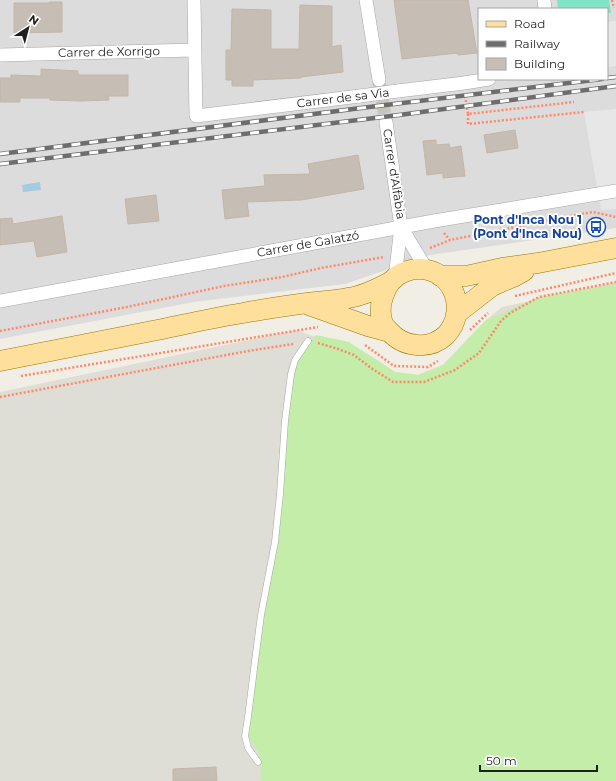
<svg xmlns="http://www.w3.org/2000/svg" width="616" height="781" font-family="Montserrat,sans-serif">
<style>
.residential{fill:#dddcdc;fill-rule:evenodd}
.airport{fill:#dfded6}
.grass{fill:#c3eda8}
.pitch{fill:#7fe4c8}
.parking{fill:#e7e7e7}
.water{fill:#a3cce1}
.building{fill:#c6bdb4;stroke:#c3b6a6}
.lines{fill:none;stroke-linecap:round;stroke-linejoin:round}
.minor-tunnel{stroke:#c7c5bd;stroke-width:13;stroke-dasharray:13 6;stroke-linecap:butt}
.service-casing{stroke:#a6a6a6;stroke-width:7}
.minor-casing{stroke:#a6a6a6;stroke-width:14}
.primary-casing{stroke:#9b7800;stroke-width:21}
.path{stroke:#ff8868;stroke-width:2.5;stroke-dasharray:2 2;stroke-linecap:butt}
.service{stroke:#fff;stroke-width:6}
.minor{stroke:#fff;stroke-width:13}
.primary{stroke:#ffdf9c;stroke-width:20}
.rail-casing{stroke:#6d6d6d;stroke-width:4.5}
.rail{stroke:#fff;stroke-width:3;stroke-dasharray:9;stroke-linecap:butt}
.minor-bridge-casing{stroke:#a6a6a6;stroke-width:14;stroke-linecap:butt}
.minor-bridge{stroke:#fff;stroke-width:13}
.labels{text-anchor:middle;stroke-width:3.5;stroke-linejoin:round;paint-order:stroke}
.street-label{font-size:12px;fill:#1f1f1f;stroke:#fff}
.transit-label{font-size:12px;font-weight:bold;fill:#164399;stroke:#fff;text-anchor:end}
</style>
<rect width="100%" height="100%" fill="#f1eee5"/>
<!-- residential -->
<path class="residential" d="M 0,0 L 616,0 L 616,228 L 430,255 L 345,284 L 194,302 L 0,339 ZM 479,9 L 607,9 L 607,79 L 479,79 Z"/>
<!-- airport -->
<path class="airport" d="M 616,282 L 616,781 L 0,781 L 0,392 L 296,330 L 373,357 L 395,372 L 418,375 L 443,365 L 486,320 L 502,307 Z"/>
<!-- grass -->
<path class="grass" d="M 616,284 L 616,781 L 261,781 L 260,755 L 248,736 L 279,502 L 295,360 L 316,335 L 349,342 L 395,372 L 418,375 L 443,365 L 486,320 L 539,297 Z"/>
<!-- pitch -->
<path class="pitch" d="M 557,0 L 609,0 L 611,13 L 607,13 L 607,9 L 558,9 Z"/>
<!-- parking -->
<path class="parking" d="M 616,21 L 616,66 L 607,67 L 607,22 Z
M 616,109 L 616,209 L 601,210 L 584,112 Z"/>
<!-- water -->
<path class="water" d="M 40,182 L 41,190 L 23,192 L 22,185 Z"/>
<!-- building -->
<path class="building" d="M 394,0 L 468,0 L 477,53 L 458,55 L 458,53 L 402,59 Z
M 49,2 L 62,2 L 62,32 L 14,33 L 14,3 L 49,3 Z
M 300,5 L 332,6 L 332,47 L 341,45 L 343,72 L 301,77 L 301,78 L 253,80 L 253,86 L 232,86 L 232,80 L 226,80 L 226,50 L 231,50 L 232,9 L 271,10 L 271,49 L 299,49 Z
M 41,69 L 78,71 L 78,75 L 128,75 L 128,96 L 108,96 L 109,100 L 81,101 L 50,100 L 50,98 L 20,98 L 20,102 L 0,102 L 0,78 L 11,78 L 11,75 L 41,76 Z
M 515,130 L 518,148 L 487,153 L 484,135 Z
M 436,140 L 436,145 L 449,144 L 450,148 L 461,146 L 465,176 L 443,178 L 443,173 L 427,175 L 423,141 Z
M 358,155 L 364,189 L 301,200 L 247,202 L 249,216 L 225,219 L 222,190 L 265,186 L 264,175 L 310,174 L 308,164 Z
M 156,195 L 159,221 L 128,224 L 125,199 Z
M 62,216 L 67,252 L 37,257 L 34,241 L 0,245 L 0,219 L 12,218 L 13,224 Z
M 216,767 L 217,781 L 173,781 L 173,769 Z"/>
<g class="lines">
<!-- minor-tunnel -->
<path class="minor-tunnel" d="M 379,82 L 386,122"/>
<defs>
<path id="service" d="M 258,762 L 248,748 L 245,736 L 248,717 L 255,661 L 261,615 L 275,542 L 280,494 L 285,421 L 291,374 L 295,360 L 308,341"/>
<path id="minor" d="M 194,0 L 196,116 L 360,96
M 366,0 L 379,80
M 544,0 L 545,9
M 0,55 L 194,50
M 398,91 L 464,83 L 489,79
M 386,122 L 401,227 L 395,278
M 401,227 L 427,270
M 0,301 L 434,221 L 616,191"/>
<path id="primary" d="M 440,276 L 466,276 L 502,268 L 538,263 L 616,248
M 309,305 L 368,326 L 390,332
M 456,314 L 492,286 L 515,276 L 524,271
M 0,361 C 51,351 101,341 152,331 C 182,325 212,318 243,313 C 264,309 285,306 307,303 C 320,301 335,301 348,298 C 363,296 377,289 390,282 C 393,280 395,278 397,276 C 403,272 411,269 419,269 C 453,269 469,310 446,335 C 429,351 403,347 389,331 C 386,328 382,324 382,320 C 378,306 383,293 391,281"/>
</defs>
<!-- service casing -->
<use href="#service" class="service-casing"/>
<!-- minor casing -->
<use href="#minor" class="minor-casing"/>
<!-- primary casing -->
<use href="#primary" class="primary-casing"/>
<!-- path -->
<path class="path" d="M 612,0 L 614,8
M 465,96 L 468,114 L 574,102
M 468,114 L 468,124 L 584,112
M 444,233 L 450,240
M 430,248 L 450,240 L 581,214 L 593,212 L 616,217
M 515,296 L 616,273
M 470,330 L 488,313
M 0,331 L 127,307 L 224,286 L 282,277 L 321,268 L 384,257
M 318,343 L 338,349 L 354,355 L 371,368 L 393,382 L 424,382 L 455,370 L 479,353 L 501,321 L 510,313 L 539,297 L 616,282
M 365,345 L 394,366 L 428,367 L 438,361
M 21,376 L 318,327
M 0,397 L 248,351 L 293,344"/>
<!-- service -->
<use href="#service" class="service"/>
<!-- minor -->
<use href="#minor" class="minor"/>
<!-- primary -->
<use href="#primary" class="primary"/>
<defs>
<path id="rail" d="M 607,78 L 616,77
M 0,154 L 361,108 L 602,79
M 0,164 L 399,115 L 616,86"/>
</defs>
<!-- rail casing -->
<use href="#rail" class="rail-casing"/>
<!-- rail -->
<use href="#rail" class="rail"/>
<defs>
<path id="minor-bridge" d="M 360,96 L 398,91"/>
</defs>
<!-- minor-bridge casing -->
<use href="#minor-bridge" class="minor-bridge-casing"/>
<!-- minor-bridge -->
<use href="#minor-bridge" class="minor-bridge"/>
</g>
<!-- icons -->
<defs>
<symbol id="bus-ring" viewBox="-11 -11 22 22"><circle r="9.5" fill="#fff" stroke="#1a4fb4" stroke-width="1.5"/><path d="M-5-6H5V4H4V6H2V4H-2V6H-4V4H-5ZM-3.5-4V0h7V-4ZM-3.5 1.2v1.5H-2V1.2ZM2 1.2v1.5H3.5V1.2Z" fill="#1a4fb4"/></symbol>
</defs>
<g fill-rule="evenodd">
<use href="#bus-ring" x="585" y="216" width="22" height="22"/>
</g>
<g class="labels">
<!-- street labels -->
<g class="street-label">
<text transform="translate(109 52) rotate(-1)" y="4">Carrer de Xorrigo</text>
<text transform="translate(343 98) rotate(-7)" y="4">Carrer de sa Via</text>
<text transform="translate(394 174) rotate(81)" y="4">Carrer d'Alfàbia</text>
<text transform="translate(308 244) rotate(-10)" y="4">Carrer de Galatzó</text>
</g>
<!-- transit labels -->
<g class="transit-label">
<text x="582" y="224">Pont d'Inca Nou 1<tspan x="582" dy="14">(Pont d'Inca Nou)</tspan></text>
</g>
</g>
<!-- legend -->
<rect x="478" y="8" width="130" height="72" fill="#ffffff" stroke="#a5a5a5"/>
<rect x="486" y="21" width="20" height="6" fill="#ffdf9c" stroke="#a5a5a5"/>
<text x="514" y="28" font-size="12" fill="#1f1f1f">Road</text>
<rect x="486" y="41" width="20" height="6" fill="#6d6d6d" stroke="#a5a5a5"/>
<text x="514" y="48" font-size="12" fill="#1f1f1f">Railway</text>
<rect x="486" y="58" width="20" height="12" fill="#c6bdb4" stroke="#a5a5a5"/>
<text x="514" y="68" font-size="12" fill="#1f1f1f">Building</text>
<!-- north arrow -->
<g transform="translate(28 28) rotate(36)" stroke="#ffffff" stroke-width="3" paint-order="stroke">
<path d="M0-3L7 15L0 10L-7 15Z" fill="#1f1f1f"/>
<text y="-6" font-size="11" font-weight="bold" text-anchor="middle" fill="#1f1f1f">N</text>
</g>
<!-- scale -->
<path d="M480 765v6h117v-6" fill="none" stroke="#1f1f1f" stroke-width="2"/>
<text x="486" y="765" font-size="12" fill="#1f1f1f" stroke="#ffffff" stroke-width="3" paint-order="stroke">50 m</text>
</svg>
